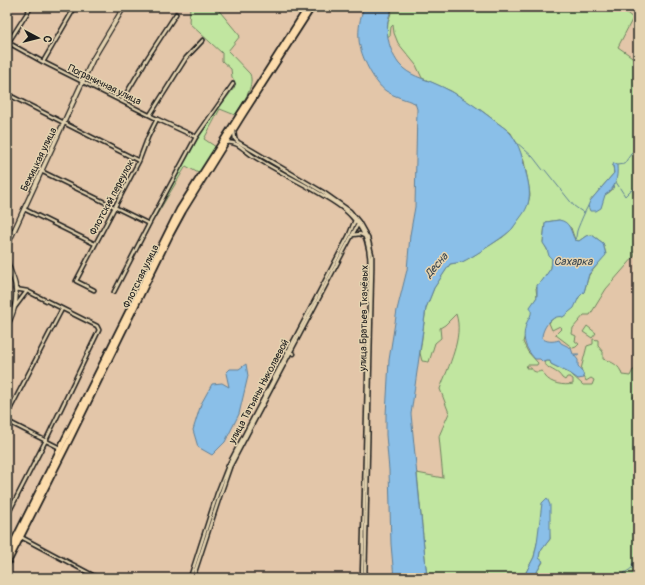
<svg xmlns="http://www.w3.org/2000/svg" width="645" height="585" font-family="Pangolin,sans-serif">
<style>
.green{fill:#c1e6a0;stroke:#6e815e;fill-rule:evenodd}
.water{fill:#8abfe8;stroke:#5e7e96}
.lines{fill:none;stroke-linecap:round;stroke-linejoin:round}
.stream{stroke:#5e7e96;stroke-width:1}
.pedestrian-casing{stroke:#1c1c1c;stroke-width:5}
.minor-casing{stroke:#1c1c1c;stroke-width:5.5}
.tertiary-casing{stroke:#1c1c1c;stroke-width:6}
.primary-casing{stroke:#1c1c1c;stroke-width:8}
.pedestrian{stroke:#e4d3b0;stroke-width:2}
.minor{stroke:#e4d3b0;stroke-width:2.5}
.tertiary{stroke:#e4d3b0;stroke-width:3.5}
.primary{stroke:#fcdcac;stroke-width:4.5}
.labels{text-anchor:middle;stroke-width:3;stroke-linejoin:round;paint-order:stroke}
.street-label{font-size:10px;fill:#1c1c1c;stroke:#e4d3b0}
.water-label{font-size:11px;font-style:italic;fill:#38454f;stroke:#e4d3b0}
</style>
<rect width="100%" height="100%" fill="#e3c6a9"/>
<filter id="ink" filterUnits="userSpaceOnUse"><feTurbulence type="fractalNoise" baseFrequency=".025" numOctaves="2"/><feDisplacementMap in="SourceGraphic" scale="8" xChannelSelector="R" yChannelSelector="G"/><feConvolveMatrix kernelMatrix="1 2 1 2 8 2 1 2 1" color-interpolation-filters="sRGB"/></filter>
<g filter="url(#ink)">
<!-- green -->
<path class="green" d="M 190,7 L 216,7 L 240,36 L 228,51 L 250,74 C 255,87 242,104 235,115 L 220,109 L 204,139 L 216,147 L 200,174 L 186,166 L 156,216 L 155,216 L 197,140 L 216,112 L 234,88 L 235,82 L 232,77 L 231,69 L 222,61 L 222,53 L 189,23 Z
M 393,7 L 619,7 L 633,18 L 618,47 L 638,61 L 638,239 L 634,257 L 606,289 L 590,315 L 584,315 L 573,328 L 572,334 L 576,336 L 575,341 L 579,344 L 576,347 L 573,348 L 556,335 L 556,334 L 562,328 L 560,326 L 552,330 L 549,323 C 553,318 557,314 563,317 L 573,308 L 579,297 L 584,292 L 589,275 L 606,254 L 603,243 L 592,235 L 586,236 L 579,241 L 575,240 L 571,228 L 559,220 L 546,222 L 545,224 L 543,242 L 552,259 L 551,268 L 542,282 L 536,288 L 537,297 L 531,307 L 532,312 L 523,342 L 528,352 L 538,363 L 537,365 L 527,365 L 526,368 L 531,368 C 533,372 537,373 541,371 C 543,372 544,374 545,376 C 551,384 564,386 573,384 L 573,379 L 570,377 L 567,377 L 565,380 L 562,378 C 558,370 547,370 544,362 L 546,361 L 550,361 L 551,364 L 571,374 L 583,385 L 592,385 L 594,380 L 591,378 L 586,381 L 581,369 L 587,346 L 593,344 L 593,339 L 598,340 L 598,346 L 603,352 L 603,359 C 612,362 620,365 622,375 L 630,376 L 633,370 L 638,370 L 638,394 L 635,394 L 633,397 L 635,399 L 638,399 L 638,578 L 533,578 L 543,562 L 539,558 L 540,552 L 550,539 L 549,525 L 537,543 L 534,557 L 523,578 L 427,578 L 417,473 L 443,478 L 439,436 L 449,413 L 440,389 C 448,367 464,337 456,314 L 445,325 L 440,328 L 441,338 L 435,343 L 429,362 L 422,361 L 420,353 L 426,308 L 434,288 L 450,264 L 462,262 L 473,256 L 503,237 L 512,229 L 528,204 L 530,195 L 529,187 L 524,161 L 515,141 L 511,133 L 482,111 L 451,91 L 422,78 L 416,65 L 398,43 L 394,33 L 393,25 L 391,27 L 390,36 L 387,36 L 388,22 ZM 613,165 C 617,193 614,191 590,201 L 614,173 Z
M 587,326 L 596,333 L 592,338 L 583,332 Z"/>
<!-- water -->
<path class="water" d="M 364,7 L 393,7 C 383,24 387,48 399,64 C 409,76 423,78 436,84 C 457,93 477,107 495,121 C 500,125 507,129 511,134 C 520,145 523,160 526,173 C 530,188 532,201 523,214 C 519,219 516,224 512,229 C 506,236 471,258 462,262 C 458,263 454,263 450,264 L 434,288 L 426,308 L 411,414 L 427,578 L 394,578 L 391,544 L 389,470 L 386,435 L 386,415 L 389,360 L 397,310 L 407,270 L 410,235 L 415,207 L 417,109 L 415,103 C 405,99 395,97 386,91 C 374,83 360,55 359,40 C 358,29 360,18 364,7 Z
M 614,163 L 617,165 C 618,178 616,188 605,195 L 601,208 L 596,211 L 590,211 L 588,206 L 590,201 L 614,173 L 613,165 Z
M 559,220 C 571,222 570,231 575,240 L 579,241 L 586,236 L 592,235 L 603,243 L 606,255 L 589,274 L 584,292 L 579,297 L 574,308 L 563,317 C 552,314 542,328 542,338 C 546,342 553,342 559,340 L 561,343 L 571,348 L 573,354 L 579,354 L 578,356 L 574,355 L 578,360 L 578,366 C 581,369 584,374 584,378 L 578,379 L 571,374 L 551,364 L 550,361 L 546,361 L 543,362 L 540,359 L 535,359 C 525,348 521,338 527,322 C 530,316 533,314 530,307 L 537,297 L 537,285 L 542,281 L 551,268 L 552,259 L 549,256 L 547,249 L 543,243 L 545,224 L 546,222 Z
M 246,364 L 248,376 L 239,414 L 225,442 L 212,455 L 198,447 L 193,430 L 201,404 L 212,384 L 222,383 L 229,387 L 226,373 L 230,369 L 239,369 Z
M 547,498 L 550,505 L 550,539 L 540,552 L 539,558 L 543,561 L 534,577 L 533,578 L 523,578 L 534,557 L 537,543 L 542,503 Z"/>
<g class="lines">
<!-- stream -->
<path class="stream" d="M 515,141 L 533,157 L 543,170
M 617,165 L 624,164 L 631,154 L 638,150
M 545,170 L 574,206 L 584,213
M 616,182 L 625,196 L 630,191 L 638,187
M 575,240 C 577,236 576,232 578,228 C 581,221 584,213 588,206
M 617,578 C 622,573 628,572 633,567 L 632,564 L 638,561"/>
<defs>
<path id="pedestrian" d="M 284,349 L 294,354"/>
<path id="minor" d="M 7,42 L 43,62 L 157,119 L 196,137
M 8,43 L 31,7
M 43,62 L 75,7
M 7,94 L 139,161
M 122,101 L 148,57 L 176,14
M 150,115 L 186,58 L 203,40
M 234,131 L 235,139 L 238,142 L 323,192 L 350,211 L 359,222 L 368,238 L 372,255 L 372,268 L 365,578
M 226,143 C 236,140 245,151 253,156 C 272,168 292,178 312,189 C 325,197 342,205 352,217 C 366,232 370,248 370,268 L 362,578
M 41,171 L 149,224
M 24,209 L 95,244
M 352,235 L 360,234 L 364,236
M 15,289 L 27,291 L 15,307
M 94,290 L 76,281 L 139,161 L 148,137 L 157,119
M 114,292 L 149,224 L 196,137 L 233,84
M 7,415 L 62,309
M 7,421 L 60,448
M 7,516 L 46,440 L 99,330 L 97,326 L 27,291
M 21,537 L 98,578
M 190,578 L 217,494 L 228,466 L 349,235 L 355,220
M 193,578 L 220,496 L 230,467 L 358,224"/>
<path id="tertiary" d="M 7,246 L 93,59 L 124,7
M 7,260 C 9,269 13,276 15,284 C 18,300 14,312 7,326"/>
<path id="primary" d="M 636,7 L 638,8
M 7,555 L 179,210 L 308,7
M 7,564 L 70,439 L 170,235 L 183,211 L 242,116 L 312,7"/>
</defs>
<!-- pedestrian casing -->
<use href="#pedestrian" class="pedestrian-casing"/>
<!-- minor casing -->
<use href="#minor" class="minor-casing"/>
<!-- tertiary casing -->
<use href="#tertiary" class="tertiary-casing"/>
<!-- primary casing -->
<use href="#primary" class="primary-casing"/>
<!-- pedestrian -->
<use href="#pedestrian" class="pedestrian"/>
<!-- minor -->
<use href="#minor" class="minor"/>
<!-- tertiary -->
<use href="#tertiary" class="tertiary"/>
<!-- primary -->
<use href="#primary" class="primary"/>
</g>
</g>
<g class="labels">
<!-- street labels -->
<g class="street-label">
<text transform="translate(105 84) rotate(26)" y="4">Пограничная улица</text>
<text transform="translate(38 159) rotate(-64)" y="4">Бежицкая улица</text>
<text transform="translate(111 197) rotate(-62)" y="4">Флотский переулок</text>
<text transform="translate(140 276) rotate(-64)" y="4">Флотская улица</text>
<text transform="translate(363 318) rotate(-89)" y="4">улица Братьев Ткачёвых</text>
<text transform="translate(258 391) rotate(-62)" y="4">улица Татьяны Николаевой</text>
</g>
<!-- water labels -->
<g class="water-label">
<text x="573" y="265">Сахарка</text>
<text transform="translate(436 265) rotate(-49)" y="4">Десна</text>
</g>
</g>
<!-- margin -->
<rect width="645" height="585" fill="none" stroke="#e4d3b0" stroke-width="24"/>
<rect x="12" y="12" width="621" height="561" fill="none" stroke="#1c1c1c" stroke-width="1.5" filter="url(#ink)"/>
<!-- north arrow -->
<g transform="translate(38 38) rotate(97)" stroke="#e4d3b0" stroke-width="3" paint-order="stroke">
<path d="M0-3L7 15L0 10L-7 15Z" fill="#1c1c1c"/>
<text y="-6" font-size="11" font-weight="bold" text-anchor="middle" fill="#1c1c1c">С</text>
</g>
</svg>
